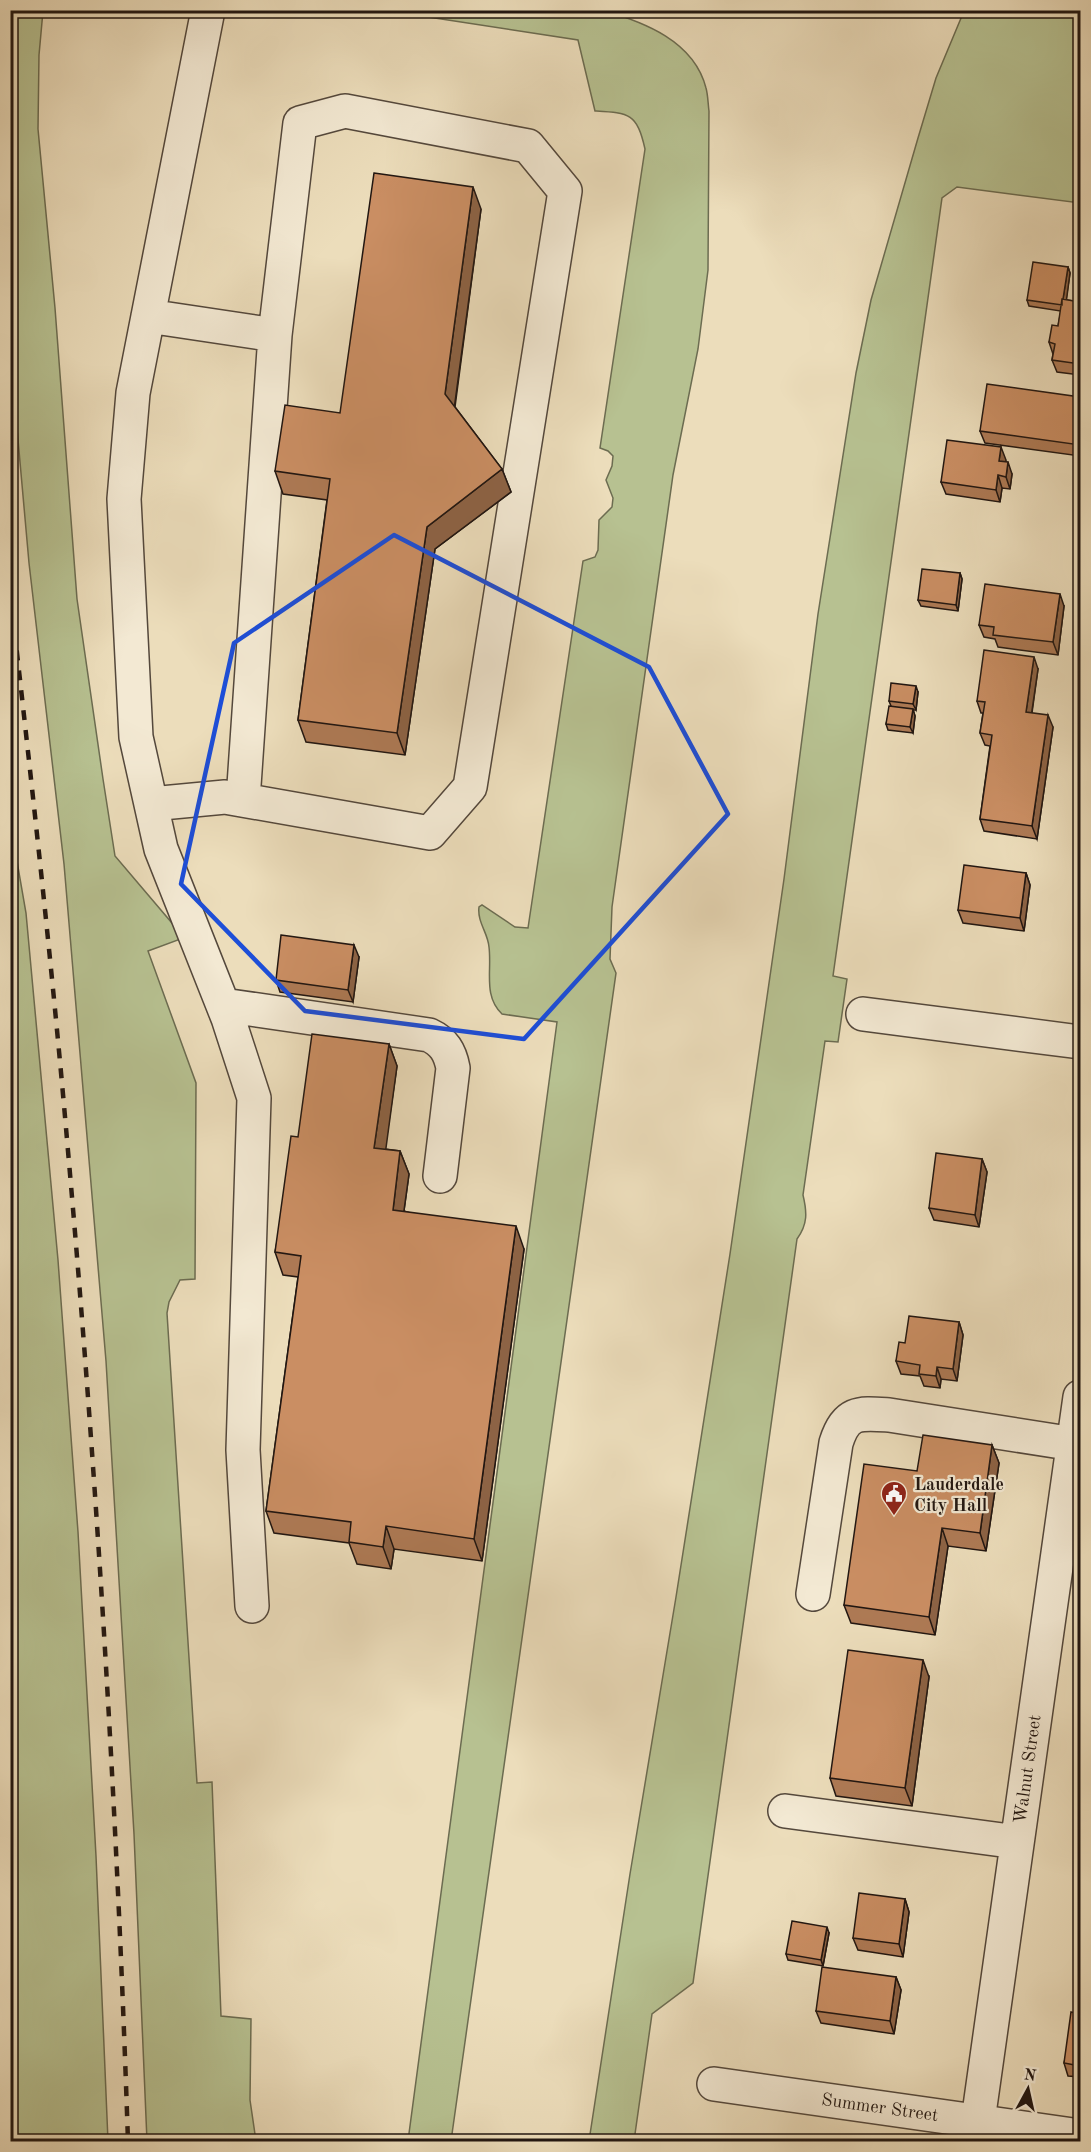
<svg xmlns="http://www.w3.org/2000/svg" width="1091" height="2152" font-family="'Old Standard TT',serif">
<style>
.green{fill:#b7c191;stroke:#6c6c51;stroke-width:1.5}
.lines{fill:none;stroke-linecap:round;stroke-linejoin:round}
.minor-casing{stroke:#54483c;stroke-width:36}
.minor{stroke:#f3e9d3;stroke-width:33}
.rail{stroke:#211611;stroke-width:4.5;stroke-dasharray:10 10;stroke-linecap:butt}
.wall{fill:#ae7a55;stroke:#211611;stroke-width:1.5}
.shaded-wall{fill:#8d6345;stroke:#211611;stroke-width:1.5}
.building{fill:#ca8e63;stroke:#211611;stroke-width:1.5}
.marked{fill:none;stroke:#1d4ed8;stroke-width:4.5;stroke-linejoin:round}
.labels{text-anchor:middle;stroke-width:4.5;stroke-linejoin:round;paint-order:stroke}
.poi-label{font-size:18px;font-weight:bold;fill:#211611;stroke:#f3e9d3;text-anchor:start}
.street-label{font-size:18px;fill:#211611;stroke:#f3e9d3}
</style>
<rect width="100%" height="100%" fill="#ecddbb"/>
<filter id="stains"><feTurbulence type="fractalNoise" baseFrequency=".00333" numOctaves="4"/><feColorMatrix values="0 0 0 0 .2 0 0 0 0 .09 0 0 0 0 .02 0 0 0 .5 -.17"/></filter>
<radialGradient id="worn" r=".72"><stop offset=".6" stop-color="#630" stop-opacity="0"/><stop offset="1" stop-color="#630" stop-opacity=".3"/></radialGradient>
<!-- green -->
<path class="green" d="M 602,10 C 644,22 694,41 706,88 C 708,95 708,104 709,111 L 708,270 L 698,349 L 673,475 L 612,907 L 610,959 L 616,973 L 451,2141 L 408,2141 L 557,1022 L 502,1014 C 483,996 492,971 489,947 C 488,933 477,922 479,907 L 482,905 L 515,927 L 528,928 L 583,561 L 595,557 L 598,550 L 599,520 L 612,507 L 613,498 L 606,480 L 612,466 L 613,456 L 608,451 L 600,448 L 645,149 C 637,113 629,113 595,111 L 578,40 L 389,11 Z
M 10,11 L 43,11 L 39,55 L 38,129 L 55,308 L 77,599 L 103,779 L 115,856 L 177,929 L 180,937 L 178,940 L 148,951 L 196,1083 L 195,1279 L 180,1280 L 169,1302 L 167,1313 L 197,1783 L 212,1782 L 221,2016 L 251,2019 L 250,2100 L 256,2141 L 147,2141 L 134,1834 L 106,1361 L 64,864 L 29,563 L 11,361 Z
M 964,11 L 1080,11 L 1080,203 L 957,187 L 942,198 L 833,976 L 847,979 L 838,1042 L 825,1041 L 803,1195 C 807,1212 808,1224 797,1239 L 693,1983 L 652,2014 L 634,2141 L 589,2141 L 630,1874 L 676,1597 L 730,1254 L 784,879 L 818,614 L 856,373 L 871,300 L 918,138 L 936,78 Z
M 10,788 L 14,844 L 26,913 L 58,1260 L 78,1532 L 96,1856 L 108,2141 L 11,2141 Z"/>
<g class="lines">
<defs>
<path id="minor" d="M 208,10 L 133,393 L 124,499 L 136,737 L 161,849 L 228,1018 L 254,1098 L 243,1450 L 252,1606
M 148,316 L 275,335
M 151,804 L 225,797 L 430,833 L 470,787 L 565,191 L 528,146 L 345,111 L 300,123 L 275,335 L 243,800
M 223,1005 L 429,1035 C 444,1042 450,1052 453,1068 L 440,1176
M 863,1014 L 1080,1042
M 813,1594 L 836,1443 C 846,1411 859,1413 889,1415 L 1074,1444
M 785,1811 L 1017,1842
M 714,2084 L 1080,2136
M 975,2142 L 1080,1397"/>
</defs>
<!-- minor casing -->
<use href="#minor" class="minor-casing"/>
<!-- minor -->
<use href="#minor" class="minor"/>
<!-- rail -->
<path class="rail" d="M 10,591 C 31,777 52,964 68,1151 C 97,1480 117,1811 128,2142"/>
</g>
<!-- wall -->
<path class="wall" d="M 481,209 L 455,407 L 502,469 L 511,492 L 435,549 L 405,755 L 306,742 L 298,720 L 327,500 L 283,494 L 275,471 L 340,413 Z
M 1068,267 L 1070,273 L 1066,300 L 1080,302 L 1080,375 L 1057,372 L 1052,360 L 1053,354 L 1049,342 L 1058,326 L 1061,311 L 1029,306 L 1027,300 Z
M 1080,397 L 1080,456 L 985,443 L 980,431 Z
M 1006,460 L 1005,461 L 1012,474 L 1010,489 L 1002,488 L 1000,502 L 946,494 L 941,482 Z
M 960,573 L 962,579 L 958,611 L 921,606 L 918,600 Z
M 1064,606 L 1058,655 L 998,647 L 995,639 L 984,637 L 979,625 Z
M 1038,669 L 1032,713 L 1053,727 L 1037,839 L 984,831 L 980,819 L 990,746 L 985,745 L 980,733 L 983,713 L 981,713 L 977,701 Z
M 918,692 L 916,710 L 913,710 L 915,716 L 913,733 L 888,730 L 886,724 L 891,706 L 889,701 Z
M 1026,873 L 1030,885 L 1024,931 L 963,923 L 958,910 Z
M 359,957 L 353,1002 L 280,992 L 276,980 Z
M 389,1044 L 397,1066 L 385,1149 L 400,1151 L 409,1174 L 404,1211 L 524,1249 L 482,1561 L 394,1549 L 391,1569 L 357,1564 L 349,1543 L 274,1533 L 266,1511 L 298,1277 L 283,1275 L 275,1252 L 298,1137 Z
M 982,1159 L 987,1172 L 979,1227 L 934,1220 L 929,1208 Z
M 959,1322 L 963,1335 L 957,1381 L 941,1379 L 940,1388 L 924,1386 L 920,1376 L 901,1374 L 896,1361 L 905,1343 Z
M 992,1445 L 999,1463 L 986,1551 L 948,1546 L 935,1635 L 851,1623 L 844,1605 L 917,1471 Z
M 929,1677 L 912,1806 L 836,1796 L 830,1778 Z
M 905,1899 L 909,1912 L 903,1957 L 858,1950 L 853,1938 Z
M 829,1933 L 823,1966 L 788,1960 L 786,1954 Z
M 1080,1958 L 1080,2077 L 1068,2076 L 1064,2063 L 1077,2013 L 1074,2004 Z
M 896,1977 L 901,1990 L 894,2034 L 821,2023 L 816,2011 Z"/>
<!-- shaded-wall -->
<path class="shaded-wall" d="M 473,187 L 481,209 L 453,417 L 445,394 Z
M 1068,267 L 1070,273 L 1065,311 L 1062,305 Z
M 1001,447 L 1006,460 L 1004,473 L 999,461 Z
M 1008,462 L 1012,474 L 1010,489 L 1006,477 Z
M 502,469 L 511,492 L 435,549 L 405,755 L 397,733 L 427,527 Z
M 998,475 L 1002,488 L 1000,502 L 996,490 Z
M 960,573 L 962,579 L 958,611 L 956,605 Z
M 1060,594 L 1064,606 L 1058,655 L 1053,642 Z
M 1034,657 L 1038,669 L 1030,724 L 1026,712 Z
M 916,686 L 918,692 L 916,710 L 913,704 Z
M 913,709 L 915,716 L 913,733 L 910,727 Z
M 1048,715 L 1053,727 L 1037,839 L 1032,826 Z
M 1026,873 L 1030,885 L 1024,931 L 1020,918 Z
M 354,945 L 359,957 L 353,1002 L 348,990 Z
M 389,1044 L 397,1066 L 383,1170 L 374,1148 Z
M 400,1151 L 409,1174 L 401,1232 L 393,1210 Z
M 982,1159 L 987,1172 L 979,1227 L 975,1215 Z
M 516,1226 L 524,1249 L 482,1561 L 474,1539 Z
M 959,1322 L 963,1335 L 957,1381 L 953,1369 Z
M 937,1367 L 941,1379 L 940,1388 L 936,1376 Z
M 992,1445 L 999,1463 L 986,1551 L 980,1533 Z
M 386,1526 L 394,1549 L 391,1569 L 383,1547 Z
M 942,1528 L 948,1546 L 935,1635 L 929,1617 Z
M 923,1660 L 929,1677 L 912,1806 L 905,1788 Z
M 905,1899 L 909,1912 L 903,1957 L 899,1944 Z
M 827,1927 L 829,1933 L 823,1966 L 821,1960 Z
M 896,1977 L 901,1990 L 894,2034 L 890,2021 Z"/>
<!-- building -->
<path class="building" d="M 374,173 L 473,187 L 445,394 L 502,469 L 427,527 L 397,733 L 298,720 L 330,479 L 275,471 L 285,405 L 340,413 Z
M 1033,262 L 1068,267 L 1063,299 L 1062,299 L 1062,305 L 1027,300 Z
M 1062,299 L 1080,302 L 1080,364 L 1052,360 L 1055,344 L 1049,342 L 1052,325 L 1058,326 Z
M 987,384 L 1080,397 L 1080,445 L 980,431 Z
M 947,440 L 1001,447 L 999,461 L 1008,462 L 1006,477 L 998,475 L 996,490 L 941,482 Z
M 922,569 L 960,573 L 956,605 L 918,600 Z
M 985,584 L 1060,594 L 1053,642 L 993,635 L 994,627 L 979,625 Z
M 984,650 L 1034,657 L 1026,712 L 1048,715 L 1032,826 L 980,819 L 992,735 L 980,733 L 985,702 L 977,701 Z
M 891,683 L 916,686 L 913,704 L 889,701 Z
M 889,706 L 913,709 L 910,727 L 886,724 Z
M 964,865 L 1026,873 L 1020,918 L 958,910 Z
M 281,935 L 354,945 L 348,990 L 276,980 Z
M 312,1034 L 389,1044 L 374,1148 L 400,1151 L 393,1210 L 516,1226 L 474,1539 L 386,1526 L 383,1547 L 349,1542 L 351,1522 L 266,1511 L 301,1256 L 275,1252 L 291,1136 L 298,1137 Z
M 936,1153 L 982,1159 L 975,1215 L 929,1208 Z
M 909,1316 L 959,1322 L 953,1369 L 937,1367 L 936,1376 L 919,1374 L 920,1365 L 896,1361 L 899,1342 L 905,1343 Z
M 923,1435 L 992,1445 L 980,1533 L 942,1528 L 929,1617 L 844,1605 L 864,1464 L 917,1471 Z
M 848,1650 L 923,1660 L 905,1788 L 830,1778 Z
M 859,1893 L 905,1899 L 899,1944 L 853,1938 Z
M 792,1921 L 827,1927 L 821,1960 L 786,1954 Z
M 1080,1958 L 1080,2005 L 1074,2004 Z
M 822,1967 L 896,1977 L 890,2021 L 816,2011 Z
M 1071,2012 L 1080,2014 L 1080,2066 L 1064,2063 Z"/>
<!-- marked area -->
<path class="marked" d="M 394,535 L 649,667 L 728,814 L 524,1039 L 305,1011 L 181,884 L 234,643 Z"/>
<!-- icons -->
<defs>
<symbol id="civic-pin" viewBox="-11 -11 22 30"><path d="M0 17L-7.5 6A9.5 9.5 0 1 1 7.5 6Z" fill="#8f2418" stroke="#f3e9d3"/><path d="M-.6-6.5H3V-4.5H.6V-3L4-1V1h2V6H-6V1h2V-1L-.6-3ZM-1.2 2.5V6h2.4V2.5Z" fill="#fff"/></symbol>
</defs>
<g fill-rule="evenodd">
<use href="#civic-pin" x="879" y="1479" width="30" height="40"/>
</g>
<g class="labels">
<!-- poi labels -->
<g class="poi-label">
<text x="914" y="1490">Lauderdale<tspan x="914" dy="21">City Hall</tspan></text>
</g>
<!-- street labels -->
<g class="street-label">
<text transform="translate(1027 1769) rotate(-82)" y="6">Walnut Street</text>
<text transform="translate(880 2107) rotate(8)" y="6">Summer Street</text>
</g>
</g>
<!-- margin -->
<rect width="1091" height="2152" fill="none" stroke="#ecddbb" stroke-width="36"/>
<rect x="12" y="12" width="1067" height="2128" fill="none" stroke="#211611" stroke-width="3"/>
<rect x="18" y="18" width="1055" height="2116" fill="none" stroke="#211611" stroke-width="1.5"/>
<!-- north arrow -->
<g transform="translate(1028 2089) rotate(8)" stroke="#f3e9d3" stroke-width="4.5" paint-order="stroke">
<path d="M0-4.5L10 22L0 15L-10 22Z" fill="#211611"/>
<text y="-9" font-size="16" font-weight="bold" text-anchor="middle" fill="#211611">N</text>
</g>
<rect width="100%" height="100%" filter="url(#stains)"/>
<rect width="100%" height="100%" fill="url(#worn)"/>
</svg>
